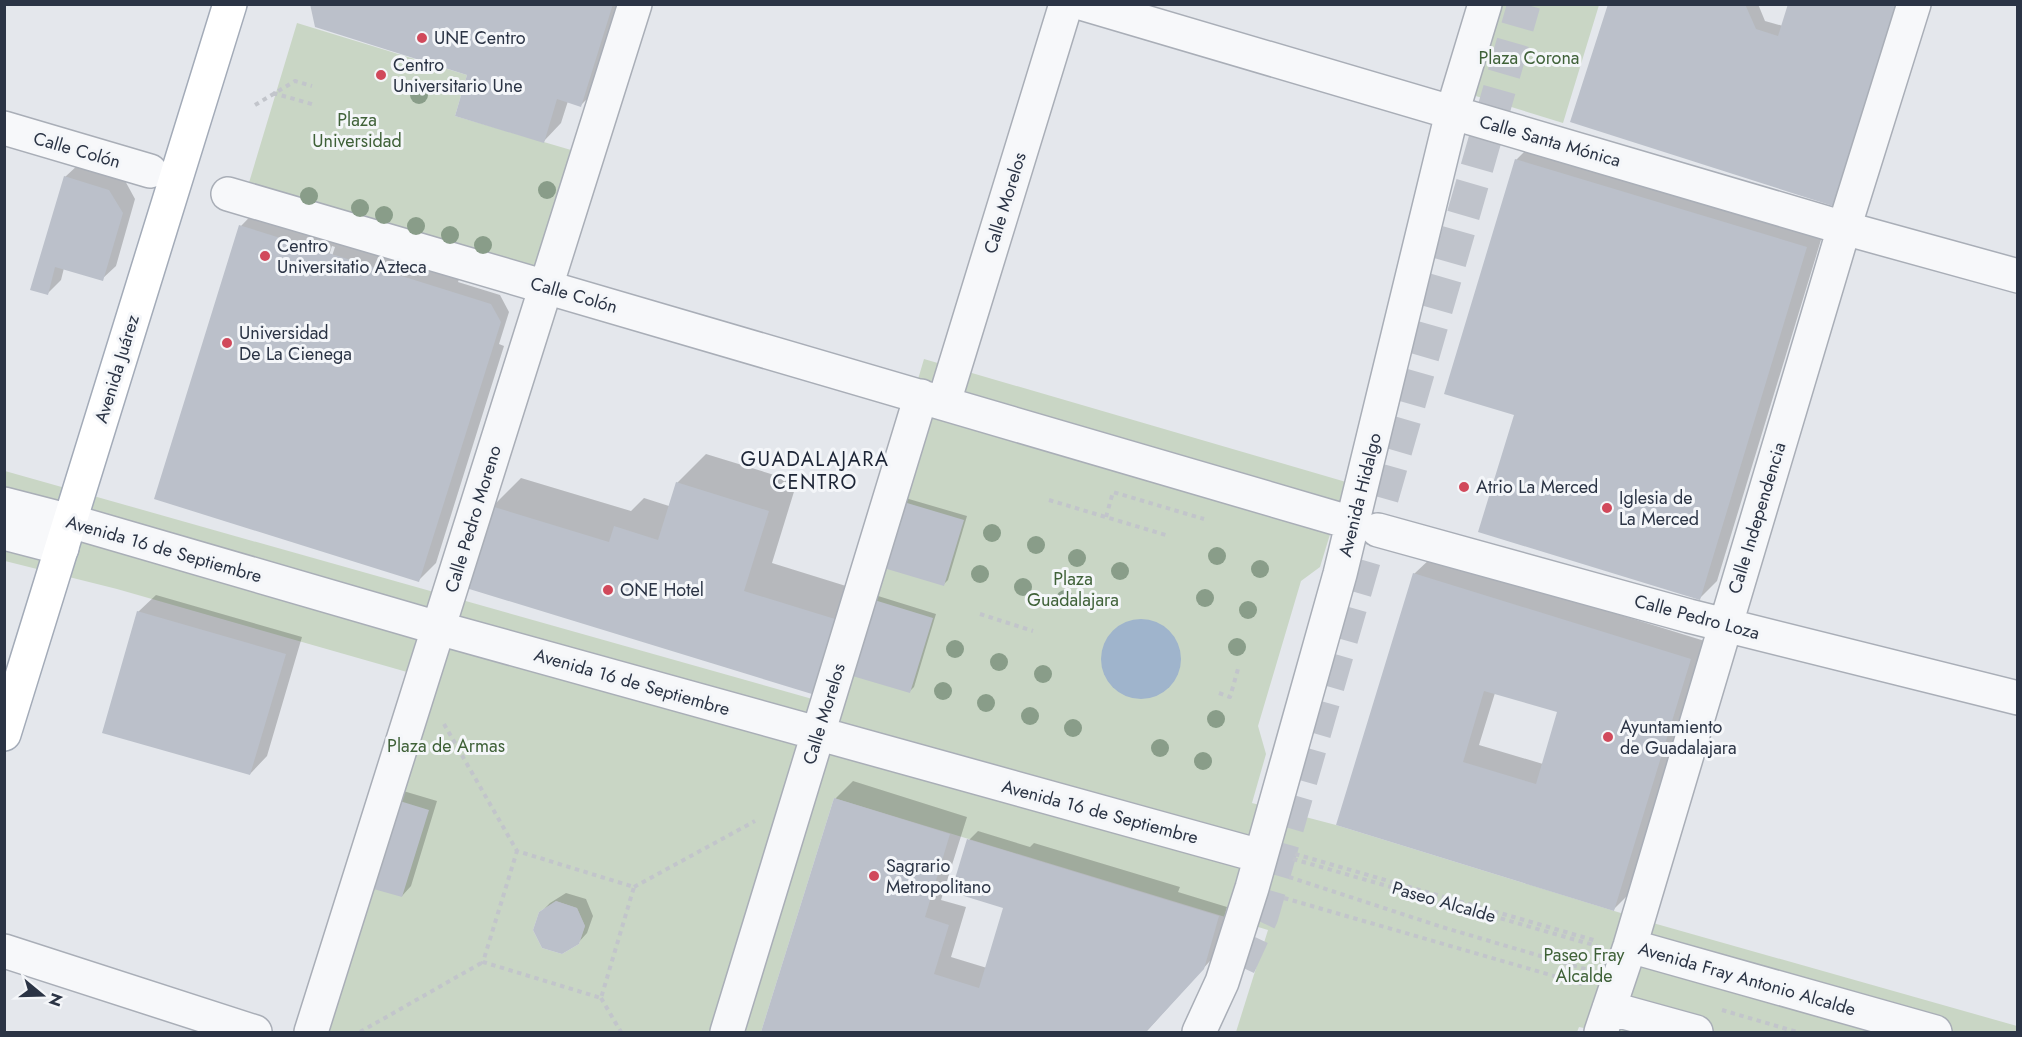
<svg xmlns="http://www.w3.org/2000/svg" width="2022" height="1037" font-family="Jost,sans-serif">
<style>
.green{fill:#c9d6c5;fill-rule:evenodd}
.water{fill:#9fb4cc}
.shadow{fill:#0003;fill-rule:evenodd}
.building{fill:#bbc0ca;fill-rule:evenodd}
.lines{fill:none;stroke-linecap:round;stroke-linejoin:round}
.major-tunnel{stroke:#bfc3cb;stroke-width:33;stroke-dasharray:33 16;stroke-linecap:butt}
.minor-casing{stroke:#a9aeb7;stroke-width:36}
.major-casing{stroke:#a3abb8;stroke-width:36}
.path{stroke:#c2c5cb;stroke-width:4;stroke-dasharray:4.5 4.5;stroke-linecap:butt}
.minor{stroke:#f7f8fa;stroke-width:33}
.major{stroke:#fff;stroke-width:33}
.tree{fill:#899d89}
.poi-dot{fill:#d1495b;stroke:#f4f6f9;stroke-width:2}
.labels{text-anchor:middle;stroke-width:6;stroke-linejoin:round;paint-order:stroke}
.poi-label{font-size:18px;fill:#2b3445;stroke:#f4f6f9;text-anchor:start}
.park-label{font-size:18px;fill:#3f6138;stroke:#f4f6f9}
.street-label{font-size:18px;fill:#2b3445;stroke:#f4f6f9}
.neighbourhood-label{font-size:20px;letter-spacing:1.5px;fill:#1d2536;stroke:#f4f6f9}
</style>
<rect width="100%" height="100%" fill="#e4e7ec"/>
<!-- green -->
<path class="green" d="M 1493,5 L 1599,5 L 1563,123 L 1466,93 Z
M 297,23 L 467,75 L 455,116 L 571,150 L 535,272 L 248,186 Z
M 924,359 L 1346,482 L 1320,567 L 1301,581 L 1258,726 L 1266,754 L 1252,803 L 1336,825 L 1653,923 L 2017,1026 L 2017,1032 L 1604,1032 L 1579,1027 L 1577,1032 L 1236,1032 L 1268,930 L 834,798 L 761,1032 L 303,1032 L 296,1030 L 407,672 L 117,589 L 5,561 L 5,471 L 823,702 ZM 556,901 L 577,908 L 585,926 L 579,944 L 562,954 L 542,948 L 533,930 L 539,912 Z"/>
<!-- water -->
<path class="water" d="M1101 659a40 40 0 1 1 80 0a40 40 0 1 1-80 0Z"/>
<!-- shadow -->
<path class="shadow" d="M 312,4 L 623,4 L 598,88 L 581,105 L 568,101 L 561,123 L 544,141 L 469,74 Z
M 1610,4 L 1758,4 L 1765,21 L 1783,26 L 1903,4 L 1841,195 L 1832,204 Z
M 1534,142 L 1824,230 L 1717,581 L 1699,599 L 1516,414 L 1516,160 Z
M 79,164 L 123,177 L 135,199 L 116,266 L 102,279 L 64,268 L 61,280 L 47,294 L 65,177 Z
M 269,197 L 460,277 L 458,282 L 500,295 L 509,312 L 499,344 L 504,346 L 436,563 L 419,580 L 241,226 ZM 332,246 L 335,247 L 328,268 L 324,272 Z
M 706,454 L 797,482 L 772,563 L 936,614 L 914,687 L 910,691 L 492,507 L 521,478 L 631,511 L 644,498 L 669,506 L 677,483 Z
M 902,497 L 967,516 L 948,580 L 944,584 Z
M 1432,557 L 1708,642 L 1631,892 L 1614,909 L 1338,824 L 1414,574 ZM 1495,693 L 1559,711 L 1543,764 L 1479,745 Z
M 156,595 L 302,637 L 267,756 L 250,774 L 138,612 Z
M 853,781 L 967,817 L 941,900 L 966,907 L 951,957 L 987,968 L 1007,903 L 969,840 L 978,831 L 1030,847 L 1034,843 L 1180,887 L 1178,892 L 1227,907 L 1215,950 L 1219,951 L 1146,1032 L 763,1032 L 835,799 Z
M 400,790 L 437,801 L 411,886 L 402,896 Z
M 566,893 L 586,899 L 593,916 L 587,933 L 578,943 L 540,913 L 550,903 Z"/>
<!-- building -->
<path class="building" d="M 310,4 L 613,4 L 581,107 L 557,99 L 544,143 L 455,116 L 467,75 L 315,27 Z
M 1608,4 L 1745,4 L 1756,29 L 1778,36 L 1788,4 L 1897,4 L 1833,206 L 1570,122 Z
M 1515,159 L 1807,247 L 1700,600 L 1478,532 L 1514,415 L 1444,394 Z
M 64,176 L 109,190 L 123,213 L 103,281 L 55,267 L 48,295 L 30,290 Z
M 239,225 L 491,304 L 501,322 L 419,582 L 154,499 Z
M 676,482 L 769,511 L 744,591 L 848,623 L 825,698 L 466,588 L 491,506 L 609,542 L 614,526 L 658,540 Z
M 897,500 L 964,520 L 944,586 L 877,566 Z
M 1413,573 L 1691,659 L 1614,911 L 1336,825 ZM 1484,691 L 1557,712 L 1536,784 L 1463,762 Z
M 871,599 L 933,618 L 910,693 L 849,675 Z
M 137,611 L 286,654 L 250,775 L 102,733 Z
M 390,798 L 429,810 L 402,897 L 363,886 Z
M 834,798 L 950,834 L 925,917 L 949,925 L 934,974 L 979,988 L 1003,908 L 951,892 L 967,839 L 1219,916 L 1204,969 L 1146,1032 L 761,1032 Z
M 556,901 L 577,908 L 585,926 L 579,944 L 562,954 L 542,948 L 533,930 L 539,912 Z"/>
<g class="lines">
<!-- major-tunnel -->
<path class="major-tunnel" d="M 1239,966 L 1262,916 L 1524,4"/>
<defs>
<path id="minor" d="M 1084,4 L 1844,228 L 2018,276
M 4,128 L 150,171
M 228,194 L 1335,518
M 944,402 L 1066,4
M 4,504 L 70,521 L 438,628 L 1260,856
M 1378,530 L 1689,616 L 2018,698
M 4,533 L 62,548
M 1630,946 L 1935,1032
M 4,951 L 255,1032
M 1609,1008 L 1696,1032
M 311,1032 L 635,4
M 727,1032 L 921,396
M 1199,1032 L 1222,982 L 1252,888 L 1340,574 L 1452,113 L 1485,4
M 1601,1032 L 1630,946 L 1844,228 L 1914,4"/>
<path id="major" d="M 4,734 L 230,4"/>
</defs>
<!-- minor casing -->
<use href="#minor" class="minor-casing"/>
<!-- major casing -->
<use href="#major" class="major-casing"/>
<!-- path -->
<path class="path" d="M 273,93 L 315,105
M 255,105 L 295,81 L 312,86
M 1049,500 L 1169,536
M 1106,517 L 1113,492 L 1204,519
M 980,614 L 1033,631
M 1219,693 L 1230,697 L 1238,669
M 444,724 L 517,851 L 634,887 L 601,998 L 483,962 L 517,851
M 1295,854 L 1597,941
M 1293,859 L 1597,946
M 1289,877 L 1442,927 L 1588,970
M 634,887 L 755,821
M 1284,898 L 1582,984
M 601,998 L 621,1032
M 1722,1010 L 1797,1032
M 360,1032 L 483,962"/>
<!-- minor -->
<use href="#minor" class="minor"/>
<!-- major -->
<use href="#major" class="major"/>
</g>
<!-- trees -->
<g class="tree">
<circle cx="419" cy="95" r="9"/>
<circle cx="547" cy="190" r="9"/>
<circle cx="309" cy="196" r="9"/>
<circle cx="360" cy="208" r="9"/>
<circle cx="384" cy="215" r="9"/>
<circle cx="416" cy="226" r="9"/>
<circle cx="450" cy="235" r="9"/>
<circle cx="483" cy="245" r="9"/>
<circle cx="992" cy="533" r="9"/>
<circle cx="1036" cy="545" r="9"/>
<circle cx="1217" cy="556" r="9"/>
<circle cx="1077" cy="558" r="9"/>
<circle cx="1260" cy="569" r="9"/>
<circle cx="1120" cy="571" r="9"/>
<circle cx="980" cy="574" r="9"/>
<circle cx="1023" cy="587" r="9"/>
<circle cx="1205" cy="598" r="9"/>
<circle cx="1065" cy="599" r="9"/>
<circle cx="1248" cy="610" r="9"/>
<circle cx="1237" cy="647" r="9"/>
<circle cx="955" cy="649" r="9"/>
<circle cx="999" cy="662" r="9"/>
<circle cx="1043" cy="674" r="9"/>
<circle cx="943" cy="691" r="9"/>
<circle cx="986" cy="703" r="9"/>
<circle cx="1030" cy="716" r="9"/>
<circle cx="1216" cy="719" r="9"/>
<circle cx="1073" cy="728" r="9"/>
<circle cx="1160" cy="748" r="9"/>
<circle cx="1203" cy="761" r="9"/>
</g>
<!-- markers -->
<g class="poi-dot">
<circle cx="422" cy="38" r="6"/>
<circle cx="381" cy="75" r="6"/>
<circle cx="265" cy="256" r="6"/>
<circle cx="227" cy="343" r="6"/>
<circle cx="1464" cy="487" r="6"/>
<circle cx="1607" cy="508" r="6"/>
<circle cx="608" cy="590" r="6"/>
<circle cx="1608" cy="737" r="6"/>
<circle cx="874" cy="876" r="6"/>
</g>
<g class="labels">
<!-- poi labels -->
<g class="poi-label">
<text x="434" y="44">UNE Centro</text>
<text x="393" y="71">Centro<tspan x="393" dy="21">Universitario Une</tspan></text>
<text x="277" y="252">Centro<tspan x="277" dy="21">Universitatio Azteca</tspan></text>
<text x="239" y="339">Universidad<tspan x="239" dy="21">De La Cienega</tspan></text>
<text x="1476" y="493">Atrio La Merced</text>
<text x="1619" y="504">Iglesia de<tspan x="1619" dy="21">La Merced</tspan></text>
<text x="620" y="596">ONE Hotel</text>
<text x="1620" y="733">Ayuntamiento<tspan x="1620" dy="21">de Guadalajara</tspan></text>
<text x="886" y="872">Sagrario<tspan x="886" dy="21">Metropolitano</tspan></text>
</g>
<!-- park labels -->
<g class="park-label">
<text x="1529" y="64">Plaza Corona</text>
<text x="357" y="126">Plaza<tspan x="357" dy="21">Universidad</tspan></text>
<text x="1073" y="585">Plaza<tspan x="1073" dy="21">Guadalajara</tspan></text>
<text x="446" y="752">Plaza de Armas</text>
<text x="1584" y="961">Paseo Fray<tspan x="1584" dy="21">Alcalde</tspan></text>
</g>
<!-- street labels -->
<g class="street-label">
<text transform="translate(1550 141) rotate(16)" y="6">Calle Santa Mónica</text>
<text transform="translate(77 150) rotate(16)" y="6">Calle Colón</text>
<text transform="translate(1005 203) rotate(-73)" y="6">Calle Morelos</text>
<text transform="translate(574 295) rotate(16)" y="6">Calle Colón</text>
<text transform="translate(117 369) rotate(-73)" y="6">Avenida Juárez</text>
<text transform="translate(1360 495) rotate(-76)" y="6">Avenida Hidalgo</text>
<text transform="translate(1757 518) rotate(-73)" y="6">Calle Independencia</text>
<text transform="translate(473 519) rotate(-73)" y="6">Calle Pedro Moreno</text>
<text transform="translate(164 549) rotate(16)" y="6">Avenida 16 de Septiembre</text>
<text transform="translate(1697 617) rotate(15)" y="6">Calle Pedro Loza</text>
<text transform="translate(632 682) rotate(16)" y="6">Avenida 16 de Septiembre</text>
<text transform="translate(824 714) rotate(-73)" y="6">Calle Morelos</text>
<text transform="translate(1100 812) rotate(15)" y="6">Avenida 16 de Septiembre</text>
<text transform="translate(1444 902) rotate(16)" y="6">Paseo Alcalde</text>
<text transform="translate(1747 979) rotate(16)" y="6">Avenida Fray Antonio Alcalde</text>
</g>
<!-- neighbourhood labels -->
<g class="neighbourhood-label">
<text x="815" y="466">GUADALAJARA<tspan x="815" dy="23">CENTRO</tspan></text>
</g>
</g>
<!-- border -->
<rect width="2022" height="1037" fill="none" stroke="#2b3445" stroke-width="12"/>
<!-- north arrow -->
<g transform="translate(42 995) rotate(109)" stroke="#f4f6f9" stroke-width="4.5" paint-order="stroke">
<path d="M0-4.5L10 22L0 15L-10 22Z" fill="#2b3445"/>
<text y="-9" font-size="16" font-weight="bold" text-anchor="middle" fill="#2b3445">N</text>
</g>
</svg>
